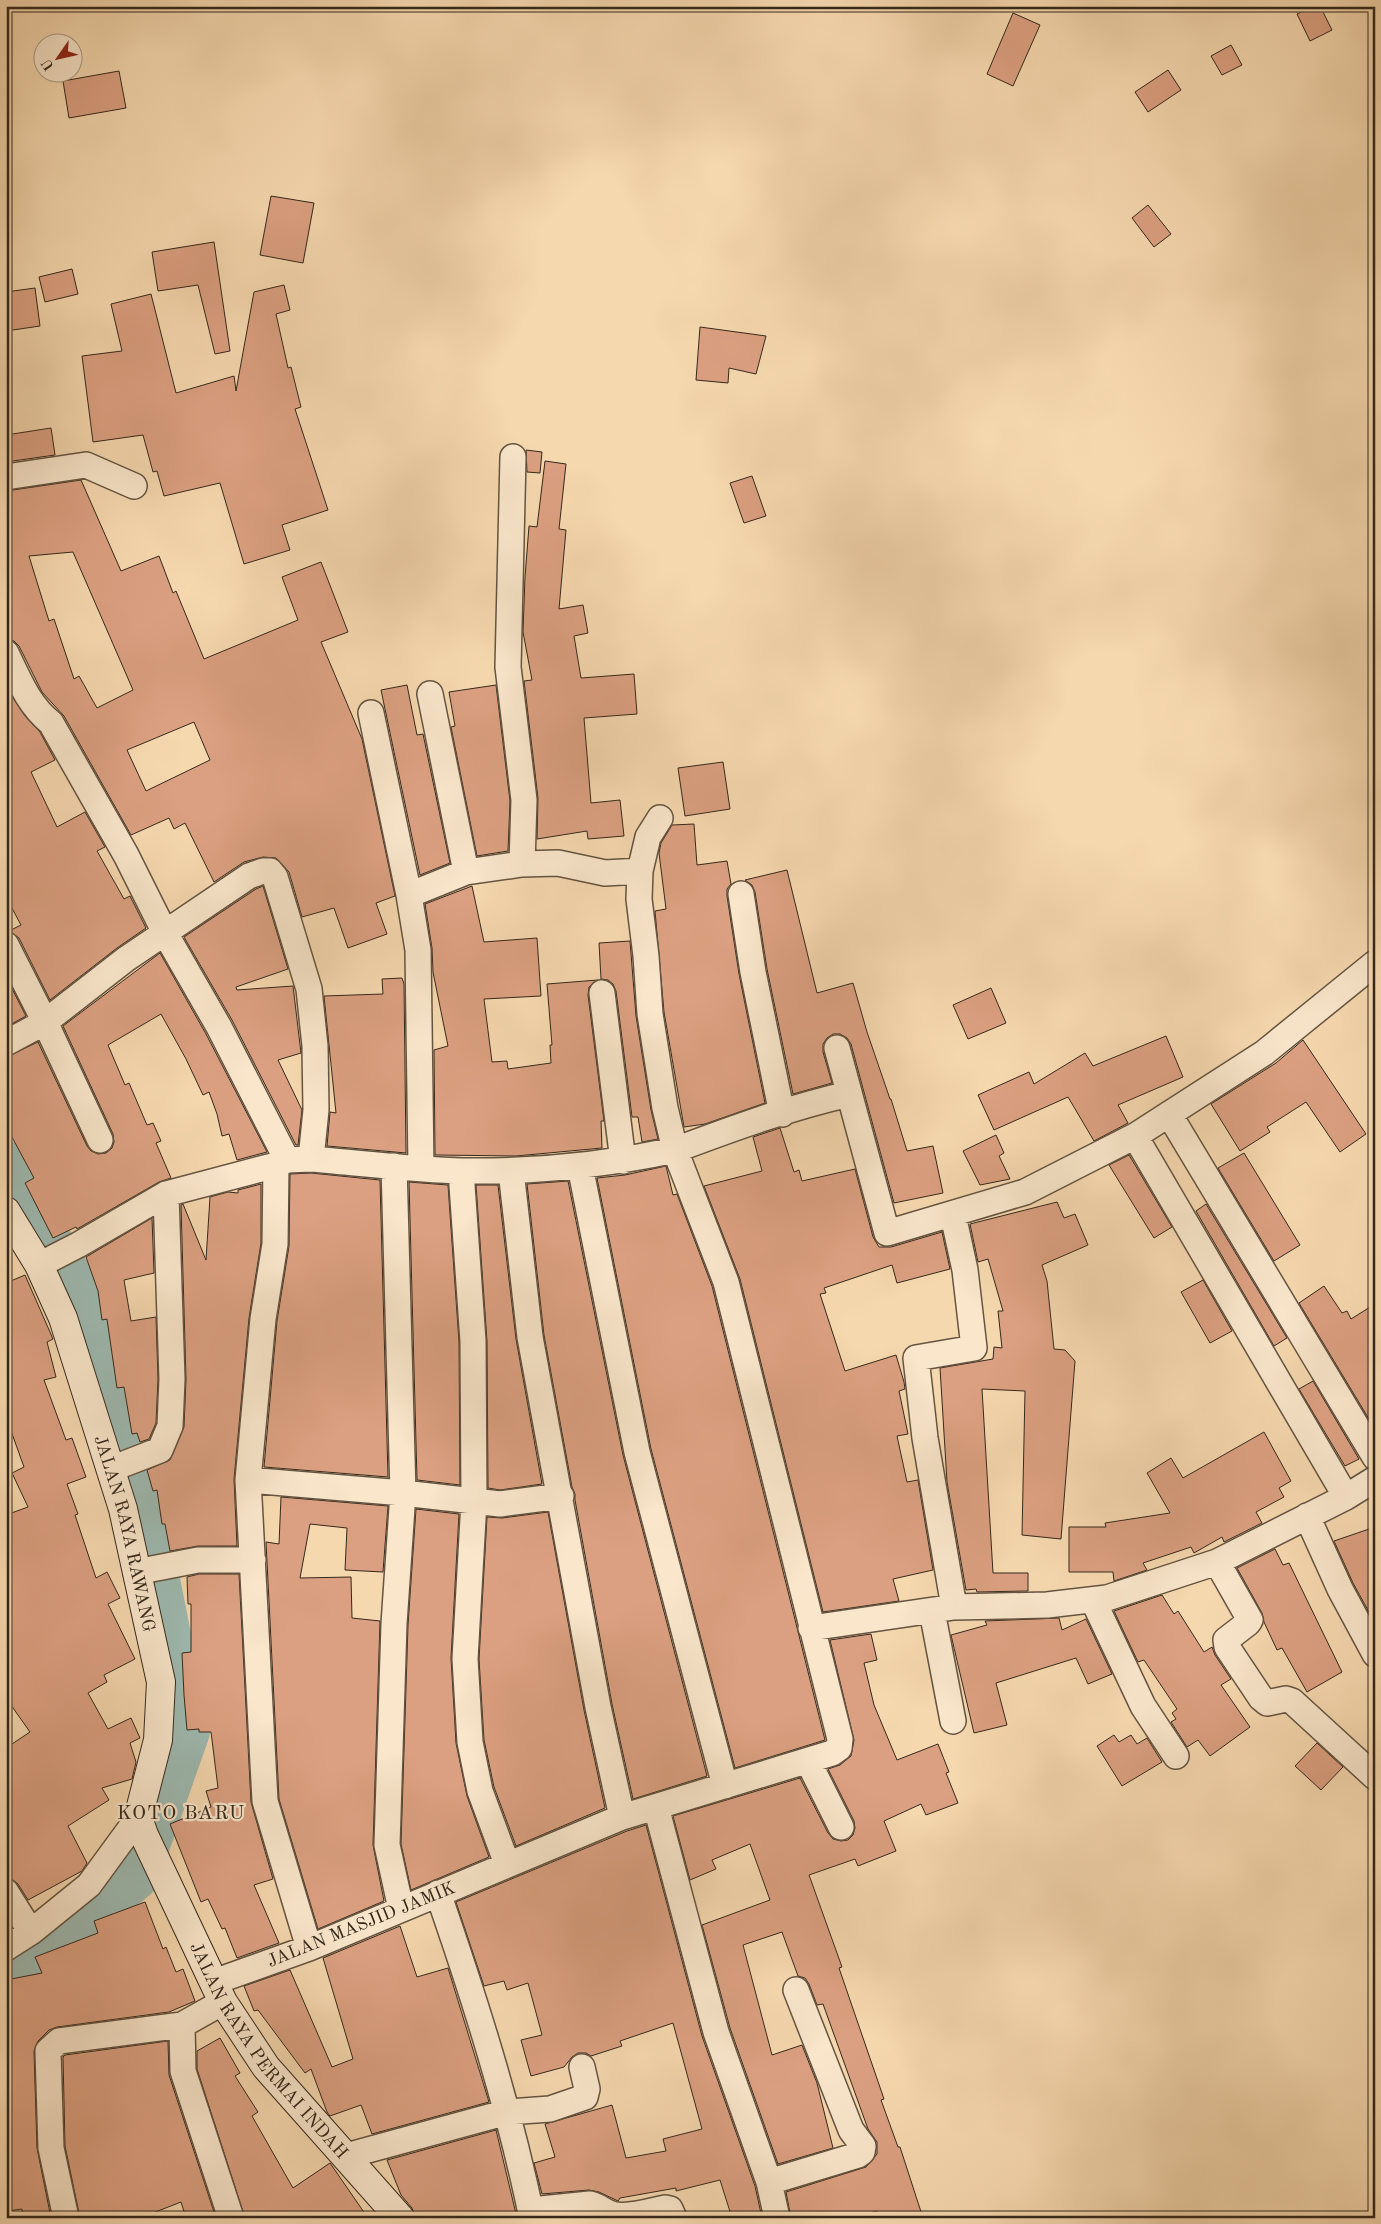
<svg xmlns="http://www.w3.org/2000/svg" width="1381" height="2224" font-family="'Old Standard TT',serif">
<style>
.lines{fill:none;stroke-linecap:round;stroke-linejoin:round}
.river{stroke:#9db9b0;stroke-width:48}
.building{fill:#dba081;stroke:#34281c;fill-rule:evenodd}
.minor-casing{stroke:#645441;stroke-width:28}
.secondary-casing{stroke:#34281c;stroke-width:30}
.minor{stroke:#f9e6cb;stroke-width:25}
.secondary{stroke:#f9e6cb;stroke-width:28}
.labels{text-anchor:middle;stroke-width:4.5;stroke-linejoin:round;paint-order:stroke}
.street-label{font-size:18px;fill:#34281c;stroke:#f9e6cb}
.quarter-label{font-size:20px;letter-spacing:1px;fill:#34281c;stroke:#f9e6cb}
</style>
<rect width="100%" height="100%" fill="#f6d8af"/>
<filter id="stains"><feTurbulence type="fractalNoise" baseFrequency=".004" numOctaves="4"/><feColorMatrix values="0 0 0 0 .2 0 0 0 0 .09 0 0 0 0 .02 0 0 0 .5 -.17"/></filter>
<radialGradient id="worn" r=".72"><stop offset=".6" stop-color="#630" stop-opacity="0"/><stop offset="1" stop-color="#630" stop-opacity=".3"/></radialGradient>
<g class="lines">
<!-- river -->
<path class="river" d="M 6,1165 L 83,1304 L 125,1451
M 6,1967 L 77,1923 L 135,1876 L 186,1731 L 138,1490"/>
</g>
<!-- building -->
<path class="building" d="M 1314,6 L 1320,6 L 1332,30 L 1310,41 L 1297,14 Z
M 1013,13 L 1040,25 L 1013,86 L 987,74 Z
M 1231,45 L 1242,65 L 1222,75 L 1211,56 Z
M 1168,70 L 1181,90 L 1148,112 L 1135,92 Z
M 119,71 L 126,108 L 69,118 L 63,81 Z
M 271,196 L 314,203 L 303,263 L 260,255 Z
M 1148,205 L 1171,234 L 1154,247 L 1132,218 Z
M 214,242 L 230,351 L 215,354 L 198,285 L 158,291 L 152,252 Z
M 72,269 L 78,294 L 45,302 L 39,277 Z
M 284,285 L 290,310 L 276,314 L 288,368 L 291,367 L 301,407 L 295,409 L 328,510 L 282,525 L 290,550 L 244,564 L 220,483 L 164,496 L 157,471 L 153,472 L 143,435 L 93,442 L 82,356 L 122,351 L 111,304 L 151,294 L 176,393 L 234,376 L 236,391 L 254,292 Z
M 35,288 L 40,326 L 6,331 L 6,292 Z
M 700,327 L 766,336 L 756,374 L 729,368 L 728,383 L 696,380 Z
M 51,428 L 55,455 L 6,462 L 6,435 Z
M 526,450 L 542,452 L 540,473 L 527,472 Z
M 545,461 L 566,464 L 559,529 L 566,530 L 559,609 L 583,605 L 588,633 L 574,636 L 581,678 L 634,674 L 637,714 L 584,718 L 591,803 L 620,800 L 624,836 L 588,839 L 587,831 L 537,839 L 538,798 L 524,681 L 532,680 L 523,632 L 525,577 L 529,526 L 537,527 Z
M 752,476 L 766,516 L 744,523 L 730,483 Z
M 81,480 L 121,571 L 159,556 L 173,593 L 176,591 L 204,659 L 298,620 L 282,577 L 321,562 L 348,632 L 321,642 L 362,739 L 395,896 L 376,903 L 387,934 L 348,948 L 334,908 L 302,917 L 289,872 L 276,858 L 263,857 L 244,862 L 214,882 L 185,823 L 174,829 L 169,818 L 131,835 L 64,716 L 42,692 L 19,646 L 14,641 L 6,639 L 6,491 ZM 73,552 L 133,690 L 97,708 L 79,676 L 74,679 L 54,619 L 49,621 L 29,556 ZM 194,722 L 210,760 L 146,791 L 127,750 Z
M 407,685 L 417,735 L 423,734 L 450,863 L 420,875 L 381,690 Z
M 496,685 L 510,801 L 508,851 L 477,856 L 451,727 L 455,726 L 449,692 Z
M 6,687 L 25,716 L 40,732 L 55,760 L 31,772 L 57,827 L 85,812 L 105,847 L 97,851 L 124,899 L 130,896 L 146,928 L 117,948 L 50,1000 L 19,938 L 9,931 L 21,925 L 6,897 Z
M 723,762 L 730,809 L 685,816 L 678,768 Z
M 694,824 L 697,865 L 727,861 L 731,884 L 727,889 L 727,896 L 739,974 L 765,1103 L 705,1124 L 684,1127 L 664,1012 L 655,911 L 666,909 L 659,853 L 661,843 L 672,825 Z
M 787,870 L 817,993 L 853,983 L 867,1032 L 890,1099 L 891,1099 L 907,1151 L 933,1146 L 943,1193 L 894,1203 L 851,1044 L 847,1038 L 840,1034 L 833,1034 L 827,1038 L 823,1044 L 823,1052 L 832,1083 L 793,1094 L 767,969 L 755,892 L 752,885 L 745,880 Z
M 263,886 L 288,969 L 236,987 L 237,990 L 293,986 L 301,1053 L 278,1060 L 302,1110 L 298,1145 L 296,1145 L 232,1020 L 184,937 L 256,889 Z
M 472,886 L 484,942 L 537,938 L 541,996 L 484,999 L 492,1062 L 507,1061 L 508,1069 L 551,1063 L 550,1045 L 552,1045 L 547,984 L 598,980 L 589,987 L 588,995 L 604,1121 L 601,1121 L 602,1148 L 516,1156 L 435,1155 L 434,1050 L 448,1046 L 433,972 L 432,948 L 425,904 Z
M 630,941 L 636,1016 L 651,1110 L 658,1139 L 642,1142 L 638,1117 L 632,1117 L 616,991 L 613,984 L 608,980 L 601,979 L 599,943 Z
M 160,953 L 206,1034 L 267,1152 L 237,1160 L 229,1134 L 222,1136 L 217,1114 L 209,1092 L 203,1095 L 186,1059 L 161,1014 L 108,1045 L 125,1085 L 129,1083 L 147,1125 L 153,1123 L 161,1141 L 156,1143 L 171,1178 L 159,1182 L 77,1229 L 76,1227 L 53,1238 L 25,1183 L 34,1178 L 6,1126 L 6,1057 L 38,1042 L 87,1146 L 91,1151 L 98,1154 L 106,1153 L 112,1148 L 114,1142 L 113,1134 L 63,1026 Z
M 6,977 L 26,1016 L 6,1027 Z
M 402,978 L 404,984 L 406,1153 L 327,1146 L 330,1112 L 336,1113 L 324,996 L 383,994 L 382,979 Z
M 991,988 L 1006,1023 L 968,1039 L 953,1005 Z
M 1166,1036 L 1183,1077 L 1118,1105 L 1128,1123 L 1094,1141 L 1068,1097 L 994,1130 L 978,1095 L 1029,1072 L 1034,1084 L 1085,1053 L 1093,1066 Z
M 1303,1040 L 1366,1134 L 1340,1152 L 1306,1102 L 1267,1127 L 1270,1132 L 1240,1151 L 1211,1104 L 1276,1063 Z
M 780,1128 L 794,1172 L 799,1170 L 802,1181 L 855,1169 L 873,1237 L 879,1247 L 891,1247 L 942,1232 L 950,1269 L 897,1283 L 892,1265 L 824,1288 L 826,1293 L 820,1294 L 845,1371 L 896,1355 L 904,1382 L 905,1389 L 899,1391 L 908,1434 L 897,1436 L 907,1482 L 918,1480 L 933,1570 L 893,1579 L 899,1601 L 823,1612 L 740,1279 L 704,1186 L 762,1171 L 753,1137 Z
M 996,1135 L 1004,1153 L 999,1156 L 1010,1179 L 980,1185 L 963,1151 Z
M 1244,1153 L 1300,1245 L 1274,1261 L 1218,1168 Z
M 1129,1155 L 1172,1227 L 1154,1238 L 1109,1165 Z
M 666,1166 L 673,1195 L 677,1194 L 712,1286 L 825,1740 L 735,1768 L 651,1449 L 597,1178 L 625,1175 Z
M 311,1173 L 380,1180 L 388,1477 L 264,1467 L 277,1321 L 289,1246 L 290,1174 Z
M 568,1181 L 623,1455 L 707,1776 L 633,1799 L 612,1704 L 575,1500 L 575,1494 L 572,1487 L 544,1335 L 527,1184 Z
M 409,1182 L 448,1185 L 459,1342 L 460,1485 L 417,1480 Z
M 261,1184 L 261,1243 L 249,1318 L 234,1479 L 237,1546 L 198,1546 L 170,1551 L 165,1524 L 162,1524 L 157,1490 L 153,1491 L 147,1470 L 170,1460 L 184,1427 L 186,1379 L 181,1205 L 183,1204 L 206,1260 L 210,1197 L 228,1192 L 238,1193 L 238,1190 Z
M 476,1185 L 498,1185 L 516,1339 L 542,1484 L 500,1490 L 488,1488 L 487,1341 Z
M 1057,1202 L 1064,1218 L 1075,1214 L 1088,1245 L 1042,1265 L 1047,1281 L 1054,1349 L 1065,1350 L 1075,1361 L 1061,1539 L 1022,1535 L 1025,1391 L 982,1389 L 993,1573 L 1028,1573 L 1028,1591 L 977,1592 L 976,1589 L 966,1590 L 947,1482 L 940,1368 L 993,1359 L 994,1347 L 1002,1348 L 998,1311 L 1003,1311 L 988,1259 L 978,1262 L 970,1224 Z
M 1206,1204 L 1287,1338 L 1274,1346 L 1196,1211 Z
M 152,1218 L 154,1273 L 124,1280 L 131,1321 L 156,1317 L 158,1379 L 156,1423 L 149,1439 L 140,1442 L 137,1433 L 132,1434 L 124,1387 L 117,1388 L 107,1319 L 102,1320 L 98,1291 L 86,1257 Z
M 25,1275 L 53,1339 L 47,1342 L 56,1377 L 44,1380 L 66,1440 L 72,1438 L 86,1477 L 67,1484 L 78,1514 L 75,1515 L 96,1578 L 107,1572 L 120,1598 L 108,1604 L 135,1659 L 104,1675 L 107,1682 L 88,1693 L 108,1729 L 131,1718 L 140,1738 L 130,1743 L 136,1762 L 132,1779 L 102,1788 L 109,1800 L 68,1826 L 87,1863 L 82,1871 L 28,1900 L 18,1884 L 13,1880 L 6,1878 L 6,1748 L 30,1732 L 6,1698 L 6,1515 L 28,1507 L 12,1473 L 24,1467 L 6,1417 L 6,1283 Z
M 1203,1280 L 1232,1331 L 1210,1343 L 1181,1292 Z
M 1324,1286 L 1342,1313 L 1347,1311 L 1351,1319 L 1375,1304 L 1375,1429 L 1299,1303 Z
M 1313,1381 L 1359,1459 L 1345,1466 L 1299,1389 Z
M 1264,1432 L 1291,1481 L 1279,1488 L 1284,1497 L 1256,1512 L 1262,1523 L 1224,1542 L 1222,1537 L 1194,1553 L 1191,1547 L 1143,1563 L 1147,1570 L 1114,1581 L 1113,1572 L 1069,1572 L 1069,1527 L 1106,1527 L 1105,1523 L 1170,1513 L 1147,1473 L 1171,1458 L 1183,1478 Z
M 281,1497 L 388,1506 L 383,1572 L 345,1570 L 347,1528 L 310,1524 L 300,1578 L 351,1577 L 352,1618 L 380,1621 L 373,1845 L 384,1901 L 318,1929 L 279,1799 L 266,1542 L 279,1544 Z
M 416,1509 L 459,1514 L 451,1658 L 456,1743 L 467,1796 L 489,1857 L 411,1890 L 401,1844 L 408,1625 Z
M 548,1512 L 584,1710 L 605,1808 L 516,1846 L 494,1787 L 484,1740 L 479,1659 L 487,1517 L 502,1518 Z
M 1375,1527 L 1375,1623 L 1353,1583 L 1334,1541 Z
M 1275,1549 L 1283,1565 L 1289,1563 L 1342,1672 L 1307,1692 L 1282,1648 L 1277,1650 L 1264,1622 L 1262,1613 L 1237,1568 Z
M 199,1574 L 239,1574 L 251,1802 L 273,1879 L 254,1885 L 279,1943 L 237,1958 L 225,1928 L 222,1929 L 208,1899 L 201,1902 L 170,1824 L 211,1807 L 206,1791 L 218,1788 L 211,1732 L 199,1732 L 199,1729 L 187,1730 L 184,1695 L 182,1653 L 191,1652 L 191,1604 L 188,1604 L 187,1577 Z
M 1162,1595 L 1174,1614 L 1178,1611 L 1204,1652 L 1212,1647 L 1215,1655 L 1231,1679 L 1221,1685 L 1250,1727 L 1210,1756 L 1198,1740 L 1187,1747 L 1171,1722 L 1176,1719 L 1172,1713 L 1177,1709 L 1144,1660 L 1138,1662 L 1114,1611 Z
M 1059,1618 L 1062,1630 L 1086,1619 L 1112,1674 L 1088,1684 L 1076,1658 L 996,1683 L 1007,1725 L 974,1733 L 951,1635 L 987,1625 L 985,1621 Z
M 871,1634 L 877,1660 L 864,1663 L 874,1705 L 897,1760 L 938,1744 L 949,1772 L 946,1773 L 958,1803 L 926,1815 L 921,1804 L 884,1821 L 896,1851 L 858,1866 L 855,1859 L 809,1875 L 842,1967 L 839,1968 L 884,2099 L 881,2100 L 898,2147 L 900,2147 L 923,2218 L 879,2218 L 877,2211 L 851,2218 L 791,2218 L 786,2192 L 866,2167 L 877,2154 L 877,2142 L 868,2129 L 823,2004 L 817,2005 L 809,1984 L 805,1978 L 798,1976 L 782,1932 L 743,1945 L 772,2055 L 802,2045 L 817,2083 L 833,2148 L 778,2164 L 730,2028 L 702,1925 L 770,1900 L 750,1844 L 712,1860 L 716,1869 L 690,1880 L 673,1816 L 800,1778 L 828,1833 L 833,1839 L 841,1841 L 848,1840 L 853,1835 L 855,1828 L 854,1821 L 828,1769 L 840,1765 L 851,1756 L 854,1740 L 830,1640 Z
M 1114,1735 L 1119,1742 L 1131,1735 L 1137,1744 L 1147,1738 L 1162,1762 L 1122,1786 L 1097,1746 Z
M 1317,1743 L 1343,1767 L 1321,1790 L 1295,1766 Z
M 646,1825 L 702,2036 L 755,2186 L 762,2218 L 732,2218 L 720,2180 L 676,2191 L 676,2188 L 620,2198 L 618,2201 L 599,2192 L 589,2190 L 542,2194 L 534,2163 L 555,2157 L 545,2124 L 612,2105 L 626,2158 L 666,2151 L 663,2139 L 702,2129 L 673,2023 L 620,2041 L 622,2046 L 591,2056 L 586,2053 L 578,2053 L 572,2057 L 564,2067 L 531,2076 L 521,2040 L 542,2035 L 528,1983 L 507,1990 L 504,1981 L 484,1986 L 456,1902 L 627,1831 Z
M 145,1902 L 163,1949 L 166,1947 L 176,1972 L 183,1969 L 195,2001 L 169,2012 L 57,2027 L 49,2030 L 38,2041 L 34,2051 L 37,2148 L 51,2218 L 23,2218 L 22,2209 L 8,2211 L 6,2198 L 6,1980 L 42,1973 L 35,1957 L 98,1933 L 94,1921 Z
M 400,1926 L 417,1977 L 448,1968 L 489,2102 L 372,2134 L 361,2105 L 330,2116 L 327,2112 L 311,2069 L 305,2073 L 258,2010 L 254,2011 L 244,1986 L 290,1970 L 332,2067 L 353,2059 L 323,1958 Z
M 220,2038 L 240,2073 L 235,2076 L 258,2112 L 252,2116 L 293,2188 L 330,2163 L 368,2218 L 245,2218 L 197,2069 L 197,2051 Z
M 168,2041 L 169,2075 L 216,2218 L 186,2218 L 181,2202 L 140,2218 L 80,2218 L 65,2146 L 63,2057 L 65,2055 Z
M 496,2130 L 517,2218 L 415,2218 L 412,2208 L 401,2195 L 387,2160 Z"/>
<g class="lines">
<defs>
<path id="minor" d="M 513,457 L 508,667 L 524,800 L 522,864
M 6,477 L 86,465 L 134,486
M 6,653 C 19,680 28,704 51,723 L 126,855 L 165,933 L 219,1027 L 287,1160
M 430,694 L 466,872
M 371,713 L 409,895 L 418,950 L 421,1168
M 660,818 L 648,837 L 640,871 L 639,899 L 646,956 L 650,1014 L 665,1108 L 675,1150 C 731,1129 791,1107 849,1094
M 741,894 L 753,972 L 782,1114
M 409,895 L 466,872 L 522,864 L 558,863 L 605,873 L 640,871
M 6,945 L 45,1022 L 100,1140
M 602,993 L 623,1161
M 6,1043 L 45,1022 L 126,959 L 249,876 L 263,871 L 270,871 L 275,877 L 309,989 L 315,1046 L 316,1110 L 311,1159
M 837,1048 L 887,1233 L 1025,1192 L 1135,1136 L 1264,1053 L 1375,963
M 1169,1114 L 1375,1457
M 1135,1136 L 1346,1497
M 276,1165 L 275,1244 L 263,1319 L 248,1480 L 265,1801 L 309,1948
M 394,1166 L 403,1493 L 394,1624 L 387,1845 L 401,1909
M 580,1166 L 637,1452 L 725,1786
M 461,1171 L 473,1341 L 474,1501 L 465,1659 L 470,1742 L 480,1791 L 507,1864
M 511,1171 L 530,1337 L 598,1707 L 622,1817
M 953,1215 L 965,1270 L 974,1348 L 916,1358 L 925,1438 L 954,1607
M 39,1265 L 78,1245 L 166,1194 L 276,1165 L 287,1160 L 311,1159 C 361,1163 413,1170 463,1171 C 535,1172 605,1165 675,1150 L 726,1282 L 840,1739 L 839,1748 L 832,1753 L 622,1817 L 309,1948 L 214,1982
M 111,1469 L 160,1450 L 170,1426 L 172,1379 L 166,1194
M 248,1480 L 403,1493 L 500,1504 L 561,1496
M 1307,1516 L 1340,1589 L 1375,1654
M 1217,1562 L 1250,1620 L 1248,1623 L 1226,1640 L 1227,1647 L 1261,1698 L 1267,1703 L 1286,1699 L 1292,1701 L 1375,1777
M 136,1572 L 198,1560 L 253,1560
M 1093,1600 L 1143,1706 L 1176,1756
M 932,1611 L 953,1721
M 811,1628 L 954,1607 L 1047,1605 L 1107,1598 L 1217,1562 L 1346,1497 L 1375,1479
M 808,1761 L 841,1827
M 656,1807 L 716,2032 L 769,2182 L 777,2218
M 6,1892 L 31,1932
M 438,1893 C 475,2000 509,2107 532,2218
M 6,1948 L 31,1932 L 89,1885 L 138,1818
M 223,2002 L 182,2025 L 183,2071 L 231,2218
M 346,2156 L 507,2112 L 550,2109 L 585,2097 L 587,2089 L 582,2067
M 769,2182 L 858,2155 L 862,2152 L 863,2146 L 851,2130 L 796,1990
M 531,2210 L 590,2204 C 599,2206 604,2212 612,2214 C 627,2219 650,2211 665,2208 L 670,2209 L 674,2218
M 66,2218 L 51,2148 L 48,2051 L 59,2041 L 182,2025"/>
<g id="secondary">
<path id="s1" d="M 6,1211 L 39,1265 L 63,1318 L 123,1509 L 161,1682 L 158,1740 L 138,1818 L 144,1835 L 223,2002 L 266,2067 L 400,2218"/>
</g>
</defs>
<!-- minor casing -->
<use href="#minor" class="minor-casing"/>
<!-- secondary casing -->
<use href="#secondary" class="secondary-casing"/>
<!-- minor -->
<use href="#minor" class="minor"/>
<!-- secondary -->
<use href="#secondary" class="secondary"/>
</g>
<g class="labels">
<!-- street labels -->
<g class="street-label">
<text dy="6" stroke="none"><textPath href="#s1" startOffset="346">JALAN RAYA RAWANG</textPath></text>
<text transform="translate(361 1924) rotate(-22)" y="6">JALAN MASJID JAMIK</text>
<text dy="6" stroke="none"><textPath href="#s1" startOffset="906">JALAN RAYA PERMAI INDAH</textPath></text>
</g>
<!-- quarter labels -->
<g class="quarter-label">
<text x="181" y="1819">KOTO BARU</text>
</g>
</g>
<!-- margin -->
<rect width="1381" height="2224" fill="none" stroke="#f6d8af" stroke-width="25"/>
<rect x="8" y="8" width="1366" height="2209" fill="none" stroke="#34281c" stroke-width="2.5"/>
<rect x="12" y="12" width="1356" height="2199" fill="none" stroke="#34281c"/>
<!-- north arrow -->
<g transform="translate(58 58) rotate(236)"><circle r="24" fill="#f9e6cb" stroke="#aa9a85"/>
<path d="M0-4L9 19L0 12L-9 19Z" fill="#8f2418"/>
<text y="-8" font-size="14" font-weight="bold" text-anchor="middle" fill="#34281c">U</text>
</g>
<rect width="100%" height="100%" filter="url(#stains)"/>
<rect width="100%" height="100%" fill="url(#worn)"/>
</svg>
